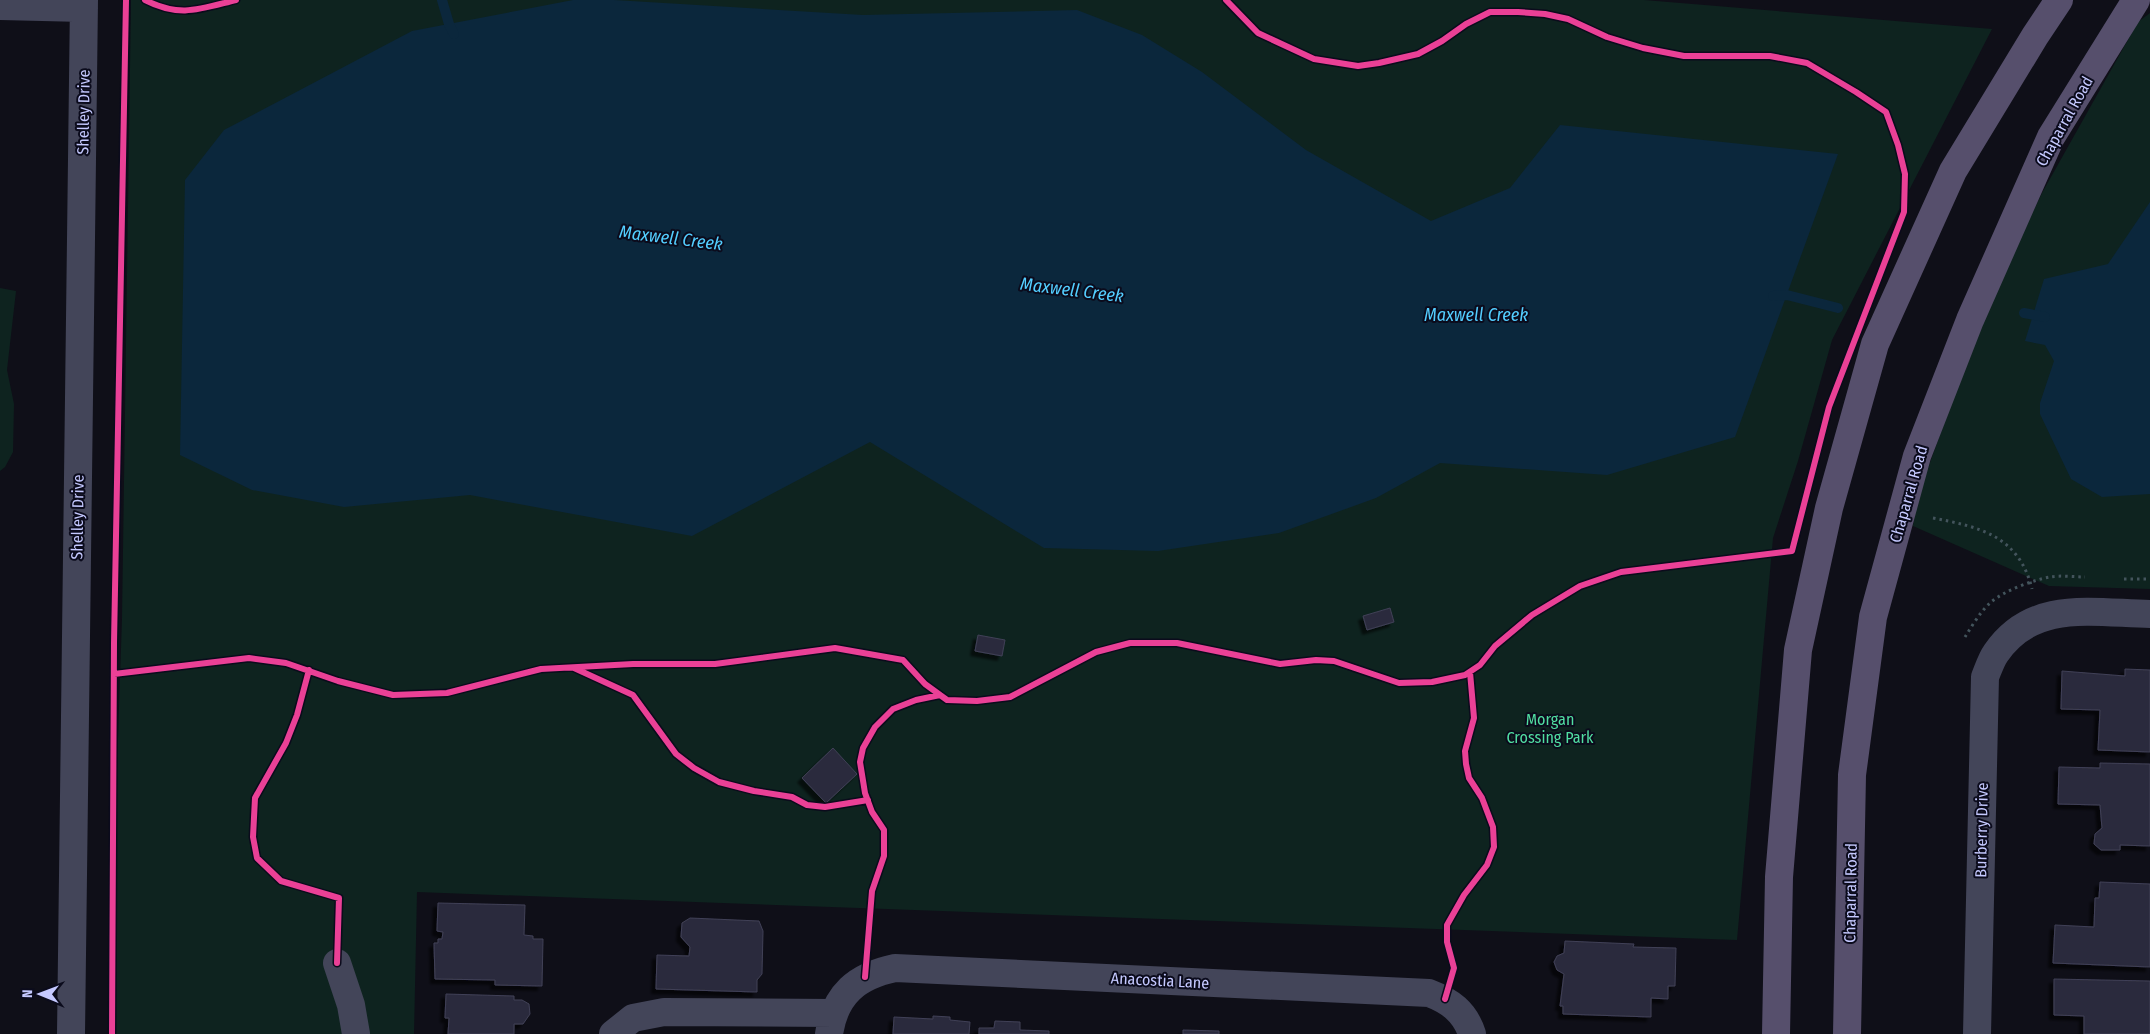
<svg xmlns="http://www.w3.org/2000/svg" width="2150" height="1034" font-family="'Fira Sans Condensed',sans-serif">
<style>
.green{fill:#0e231f}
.water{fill:#0b273c}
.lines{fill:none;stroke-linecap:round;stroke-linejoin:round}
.stream{stroke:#0b273c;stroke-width:10}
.building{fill:#2c2c3c;stroke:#404057;filter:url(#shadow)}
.path{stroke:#43545c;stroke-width:3;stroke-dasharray:2.5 4;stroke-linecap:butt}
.minor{stroke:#434559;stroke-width:28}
.major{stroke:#564f6c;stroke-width:28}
.cycleway-casing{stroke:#0b0b1c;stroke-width:9}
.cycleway{stroke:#ea4096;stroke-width:6}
.labels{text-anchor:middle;stroke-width:4;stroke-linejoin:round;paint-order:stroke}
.street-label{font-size:16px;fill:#c5c9ff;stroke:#0b0b1c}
.park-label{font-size:16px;fill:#51dfa2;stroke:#0b0b1c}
.water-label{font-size:18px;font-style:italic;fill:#53ceff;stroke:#0b0b1c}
</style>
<defs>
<filter id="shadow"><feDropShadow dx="-4.5" dy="4.5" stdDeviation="1" flood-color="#0009"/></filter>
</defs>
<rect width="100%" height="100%" fill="#0f0f18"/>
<!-- green -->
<path class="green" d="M 131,0 L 1644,0 L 1992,29 L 1832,340 L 1798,461 L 1773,538 L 1737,940 L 417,892 L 414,1034 L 108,1034 L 122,619 Z
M 2150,13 L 2150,589 L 2049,586 L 1913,526 L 1919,493 L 1984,313 L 2042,193 L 2138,22 Z
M 0,288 L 16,291 L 7,370 L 14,404 L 13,452 L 5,467 L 0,471 Z"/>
<!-- water -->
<path class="water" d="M 573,0 L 614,0 L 863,15 L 1077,10 L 1142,35 L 1202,72 L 1306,150 L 1431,221 L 1510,188 L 1560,125 L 1838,154 L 1735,437 L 1607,475 L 1440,463 L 1376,498 L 1279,533 L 1158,551 L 1044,548 L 870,442 L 692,536 L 470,495 L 344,507 L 252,490 L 180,455 L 185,180 L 224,130 L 412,31 Z
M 2150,202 L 2150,494 L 2102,497 L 2071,479 L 2040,414 L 2040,403 L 2054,361 L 2045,345 L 2025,341 L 2044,279 L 2108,264 Z"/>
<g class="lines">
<!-- stream -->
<path class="stream" d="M 442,0 L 449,24 L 454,34
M 1773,296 L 1787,295 L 1838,308
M 2024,313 L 2045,317"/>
</g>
<!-- building -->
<path class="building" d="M 1390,608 L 1394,622 L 1367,630 L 1363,616 Z
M 978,635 L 1005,640 L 1002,656 L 975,651 Z
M 2125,669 L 2150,670 L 2150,752 L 2098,750 L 2100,710 L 2061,709 L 2062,671 L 2125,676 Z
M 833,748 L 857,774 L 826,803 L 802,778 Z
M 2100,763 L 2150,764 L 2150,846 L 2120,845 L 2120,850 L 2101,850 L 2094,844 L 2095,834 L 2102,828 L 2100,805 L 2058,804 L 2059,767 L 2100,768 Z
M 2100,882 L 2150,884 L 2150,967 L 2053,963 L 2055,925 L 2094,927 L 2095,898 L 2099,898 Z
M 438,903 L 525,905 L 524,935 L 533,936 L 533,939 L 543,939 L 542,986 L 495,985 L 495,980 L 435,979 L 434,943 L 438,943 L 438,939 L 442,939 L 443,932 L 437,931 Z
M 690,918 L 759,921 L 763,931 L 762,974 L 757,980 L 757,992 L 656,989 L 657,955 L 689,956 L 690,947 L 681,937 L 682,923 Z
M 1565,941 L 1634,944 L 1633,947 L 1676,948 L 1675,986 L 1668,986 L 1668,999 L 1651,998 L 1651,1017 L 1563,1014 L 1563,1006 L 1560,1006 L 1564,974 L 1557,970 L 1554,962 L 1557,956 L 1564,953 Z
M 2054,979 L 2150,981 L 2150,1034 L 2084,1034 L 2084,1016 L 2054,1015 Z
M 446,994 L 514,996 L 514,1000 L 522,1000 L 529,1004 L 530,1014 L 523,1024 L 514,1024 L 514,1034 L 448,1034 L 449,1018 L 445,1018 Z
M 933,1016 L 950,1017 L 950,1020 L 970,1022 L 969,1034 L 893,1034 L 894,1017 L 933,1019 Z
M 995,1021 L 1020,1022 L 1020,1030 L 1049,1031 L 1049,1034 L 979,1034 L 979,1028 L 994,1028 Z
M 1183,1030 L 1219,1031 L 1219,1034 L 1183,1034 Z"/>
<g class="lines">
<!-- path -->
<path class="path" d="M 1933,518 C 1980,527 2019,536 2032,589
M 2124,579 L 2150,579
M 1965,637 C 1972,626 1980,612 1990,603 C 2003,591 2033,580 2050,577 C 2061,575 2074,577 2085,577"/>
<!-- minor -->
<path class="minor" d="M 0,6 L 84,8
M 337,963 L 351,1005 L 356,1034
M 71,1034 L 84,0
M 613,1034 L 633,1018 L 664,1012 L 834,1013
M 829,1034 C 835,994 857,976 895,968 L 1429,993 C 1450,1001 1465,1012 1472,1034
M 1977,1034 L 1985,677 C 1988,670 1991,660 1996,653 C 2033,599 2093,613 2150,614"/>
<!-- major -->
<path class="major" d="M 1776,1034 L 1779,877 L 1798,650 L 1829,508 L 1875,344 L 1953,171 L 2035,36 L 2059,0
M 1847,1034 L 1852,775 L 1873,617 L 1917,456 L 1970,320 L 2051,137 L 2136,0"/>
<defs>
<path id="cycleway" d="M 145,0 C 180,18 200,9 236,0
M 574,668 L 633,695 L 676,754 L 694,768 L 719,782 L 754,791 L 792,797 L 807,805 L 825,807 L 868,800
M 309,670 L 297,715 L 286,743 L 255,798 L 253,837 L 257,858 L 281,881 L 339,898 L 337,963
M 114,674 L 249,658 L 286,663 L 338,681 L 393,695 L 447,693 L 541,669 L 633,664 L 715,664 L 835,648 L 903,660 L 925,684 L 947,700 L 977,701 L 1010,697 L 1096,652 L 1130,643 L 1177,643 L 1280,664 L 1316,660 L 1334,661 L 1399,683 L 1432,682 L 1465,675 L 1480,665 L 1495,646 L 1532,615 L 1580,586 L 1621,572 L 1792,551 L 1829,407 L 1904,212 L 1905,174 L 1898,145 L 1886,112 L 1856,92 L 1807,63 L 1770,56 L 1684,56 L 1643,48 L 1607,37 L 1568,19 L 1545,14 L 1518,12 L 1490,12 L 1466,24 L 1442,41 L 1418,54 L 1379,63 L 1358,66 L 1314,59 L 1258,33 L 1226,0
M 865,977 L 872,891 L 884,856 L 884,830 L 872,812 L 865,793 L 860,762 L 863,748 L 875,727 L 893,709 L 916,700 L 940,695
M 1445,999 L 1454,968 L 1447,942 L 1447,925 L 1464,895 L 1487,865 L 1494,847 L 1493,827 L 1482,798 L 1469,778 L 1466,764 L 1465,751 L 1474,718 L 1470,672
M 112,1034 L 114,643 L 126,0"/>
</defs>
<!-- cycleway casing -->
<use href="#cycleway" class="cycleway-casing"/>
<!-- cycleway -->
<use href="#cycleway" class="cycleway"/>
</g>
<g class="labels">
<!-- street labels -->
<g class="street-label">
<text transform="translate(83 112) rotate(-89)" y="6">Shelley Drive</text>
<text transform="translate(2064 121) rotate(-61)" y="6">Chaparral Road</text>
<text transform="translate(1908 494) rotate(-74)" y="6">Chaparral Road</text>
<text transform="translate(77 517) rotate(-89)" y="6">Shelley Drive</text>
<text transform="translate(1981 830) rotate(-89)" y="6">Burberry Drive</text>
<text transform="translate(1850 893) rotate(-89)" y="6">Chaparral Road</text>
<text transform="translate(1160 980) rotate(3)" y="6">Anacostia Lane</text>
</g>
<!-- park labels -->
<g class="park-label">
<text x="1550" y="725">Morgan<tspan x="1550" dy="18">Crossing Park</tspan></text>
</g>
<!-- water labels -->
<g class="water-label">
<text transform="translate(671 238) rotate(7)" y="6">Maxwell Creek</text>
<text transform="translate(1072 290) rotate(7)" y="6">Maxwell Creek</text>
<text x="1476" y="321">Maxwell Creek</text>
</g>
</g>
<!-- north arrow -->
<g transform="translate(40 994) rotate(271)" stroke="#0b0b1c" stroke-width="4" paint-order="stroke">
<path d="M0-4L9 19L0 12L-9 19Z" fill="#c5c9ff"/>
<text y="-8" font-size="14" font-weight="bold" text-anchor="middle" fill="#c5c9ff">N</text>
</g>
</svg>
